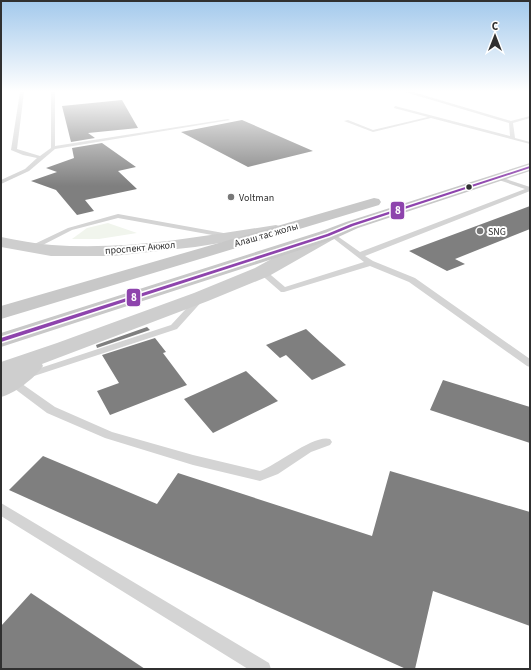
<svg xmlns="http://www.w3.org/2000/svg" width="531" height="670" font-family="'Source Sans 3',sans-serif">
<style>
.green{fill:#f1f5ed}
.building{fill:#7f7f7f}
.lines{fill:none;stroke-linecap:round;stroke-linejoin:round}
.service{fill:#d4d4d4;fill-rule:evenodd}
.secondary{fill:#cecece;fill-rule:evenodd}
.primary{fill:#c8c8c8;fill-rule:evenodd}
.bus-1-casing{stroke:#fff;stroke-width:3}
.bus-1{fill:#8e44ad;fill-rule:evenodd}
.bus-dot{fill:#303030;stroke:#fff;stroke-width:1.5}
.poi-dot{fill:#787878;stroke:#fff;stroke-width:1.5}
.labels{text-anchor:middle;stroke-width:4;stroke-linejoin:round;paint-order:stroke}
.far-poi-label{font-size:10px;fill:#303030;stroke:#fff;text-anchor:start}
.far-street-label{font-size:10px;fill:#303030;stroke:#fff}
.line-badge{stroke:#fff;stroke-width:1.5}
.badge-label{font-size:11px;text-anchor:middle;font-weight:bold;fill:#fff}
</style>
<rect width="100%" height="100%" fill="#fff"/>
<!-- green -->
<path class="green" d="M 108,223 L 137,233 L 99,239 L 72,239 L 87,228 Z"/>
<!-- building -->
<path class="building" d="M 122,100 L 138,128 L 88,133 L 95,138 L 71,142 L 62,106 Z
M 242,120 L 313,151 L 248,167 L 181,132 Z
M 102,143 L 136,167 L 118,171 L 137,189 L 85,200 L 94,211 L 77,215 L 56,190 L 31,181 L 57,172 L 46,168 L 74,158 L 72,148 Z
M 530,206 L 530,229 L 455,259 L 465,264 L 447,271 L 409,251 Z
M 147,327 L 150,330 L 97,348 L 96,345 Z
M 306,329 L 320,342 L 346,365 L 312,380 L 286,355 L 280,358 L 266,345 Z
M 155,338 L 166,352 L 163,353 L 187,385 L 110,415 L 97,391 L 119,383 L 102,355 Z
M 246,371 L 278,401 L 213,433 L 184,399 Z
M 443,380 L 530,407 L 530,443 L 430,410 Z
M 43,456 L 157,504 L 178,473 L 372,536 L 390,471 L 530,512 L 530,626 L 433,591 L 415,669 L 406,669 L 9,490 Z
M 31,593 L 145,669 L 1,669 L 1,626 Z"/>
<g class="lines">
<!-- service -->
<path class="service" d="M 20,92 L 24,92 L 17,149 L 40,156 L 51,148 L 51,92 L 55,92 L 55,146 L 228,119 L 230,120 L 55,149 L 29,171 L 1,184 L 1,180 L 25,169 L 37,158 L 23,155 L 11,150 Z
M 405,92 L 413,92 L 511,121 L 530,116 L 530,118 L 513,123 L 515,138 L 530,142 L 530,144 L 431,118 L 373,132 L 344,121 L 348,120 L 373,130 L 428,117 L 394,108 L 395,106 L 510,136 L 509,123 Z
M 496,177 L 500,177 L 530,187 L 530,191 L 365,256 L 373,261 L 415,278 L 530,359 L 530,367 L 527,366 L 409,282 L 370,266 L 284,292 L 281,292 L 258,272 L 259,270 L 265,270 L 285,287 L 364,262 L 329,235 L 329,233 L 333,233 L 360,252 L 525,189 L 496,179 Z
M 118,214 L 229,234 L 232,236 L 229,238 L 118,218 L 72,230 L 33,250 L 30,250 L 26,248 L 68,228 Z
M 198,296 L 204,296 L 205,298 L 177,329 L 31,377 L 28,378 L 23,375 L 25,373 L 171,325 Z
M 11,378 L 15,379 L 55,407 L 112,432 L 193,455 L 260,471 C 277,465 314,434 330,439 L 332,442 L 330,445 L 311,452 L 278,474 L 260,481 L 193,465 L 105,438 L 47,413 L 7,383 L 6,381 L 7,379 Z
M 1,503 L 269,663 L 271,669 L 248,669 L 1,516 Z"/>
<!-- secondary -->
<path class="secondary" d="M 276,225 L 282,227 L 284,230 L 282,233 L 195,247 L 113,256 L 51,256 L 1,247 L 1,237 C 18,240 35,244 52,245 C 126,251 203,236 276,225 Z
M 328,230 L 334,231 L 336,235 L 334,239 L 269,276 L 208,301 L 42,364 L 43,366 C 35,378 14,394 1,397 L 1,362 L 57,343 L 194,293 L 255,268 L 322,231 Z"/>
<!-- primary -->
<path class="primary" d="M 530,163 L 530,171 L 358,228 L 334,239 L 1,347 L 1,333 L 322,231 L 346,222 Z
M 374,198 L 379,199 L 381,202 L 379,205 L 1,319 L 1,306 Z"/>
<defs>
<path id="bus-1" d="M 530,166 L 530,168 L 353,226 L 329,236 L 1,342 L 1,338 L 327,234 L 351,224 Z"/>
</defs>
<!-- bus-1 casing -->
<use href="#bus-1" class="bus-1-casing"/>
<!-- bus-1 -->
<use href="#bus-1" class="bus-1"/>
</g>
<!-- sky -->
<linearGradient id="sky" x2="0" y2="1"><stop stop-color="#a3c9ec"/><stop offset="0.49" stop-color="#fff"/><stop offset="1" stop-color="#fff" stop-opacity="0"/></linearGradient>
<rect width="531" height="186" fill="url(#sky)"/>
<!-- markers -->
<circle class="bus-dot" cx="469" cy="187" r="3.5"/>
<g class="poi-dot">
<circle cx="231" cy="197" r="4"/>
<circle cx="480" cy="231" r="4"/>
</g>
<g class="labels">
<!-- far-poi labels -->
<g class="far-poi-label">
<text x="239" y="201">Voltman</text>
<text x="488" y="235">SNG</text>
</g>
<!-- far-street labels -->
<g class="far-street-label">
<text transform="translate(266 234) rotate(-16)" y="4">Алаш тас жолы</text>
<text transform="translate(140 247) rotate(-5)" y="4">проспект Акжол</text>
</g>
</g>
<g class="line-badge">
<rect x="390" y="201" width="15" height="19" rx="4" fill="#8e44ad"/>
<rect x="126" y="288" width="15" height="19" rx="4" fill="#8e44ad"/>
</g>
<g class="badge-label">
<text x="398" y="214">8</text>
<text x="134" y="301">8</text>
</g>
<!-- border -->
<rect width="531" height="670" fill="none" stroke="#303030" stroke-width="4"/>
<!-- north arrow -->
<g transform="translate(495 36)" stroke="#ffffff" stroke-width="3" paint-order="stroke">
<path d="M0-3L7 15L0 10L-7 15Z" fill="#303030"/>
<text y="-6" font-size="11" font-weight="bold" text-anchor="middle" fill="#303030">С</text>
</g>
</svg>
